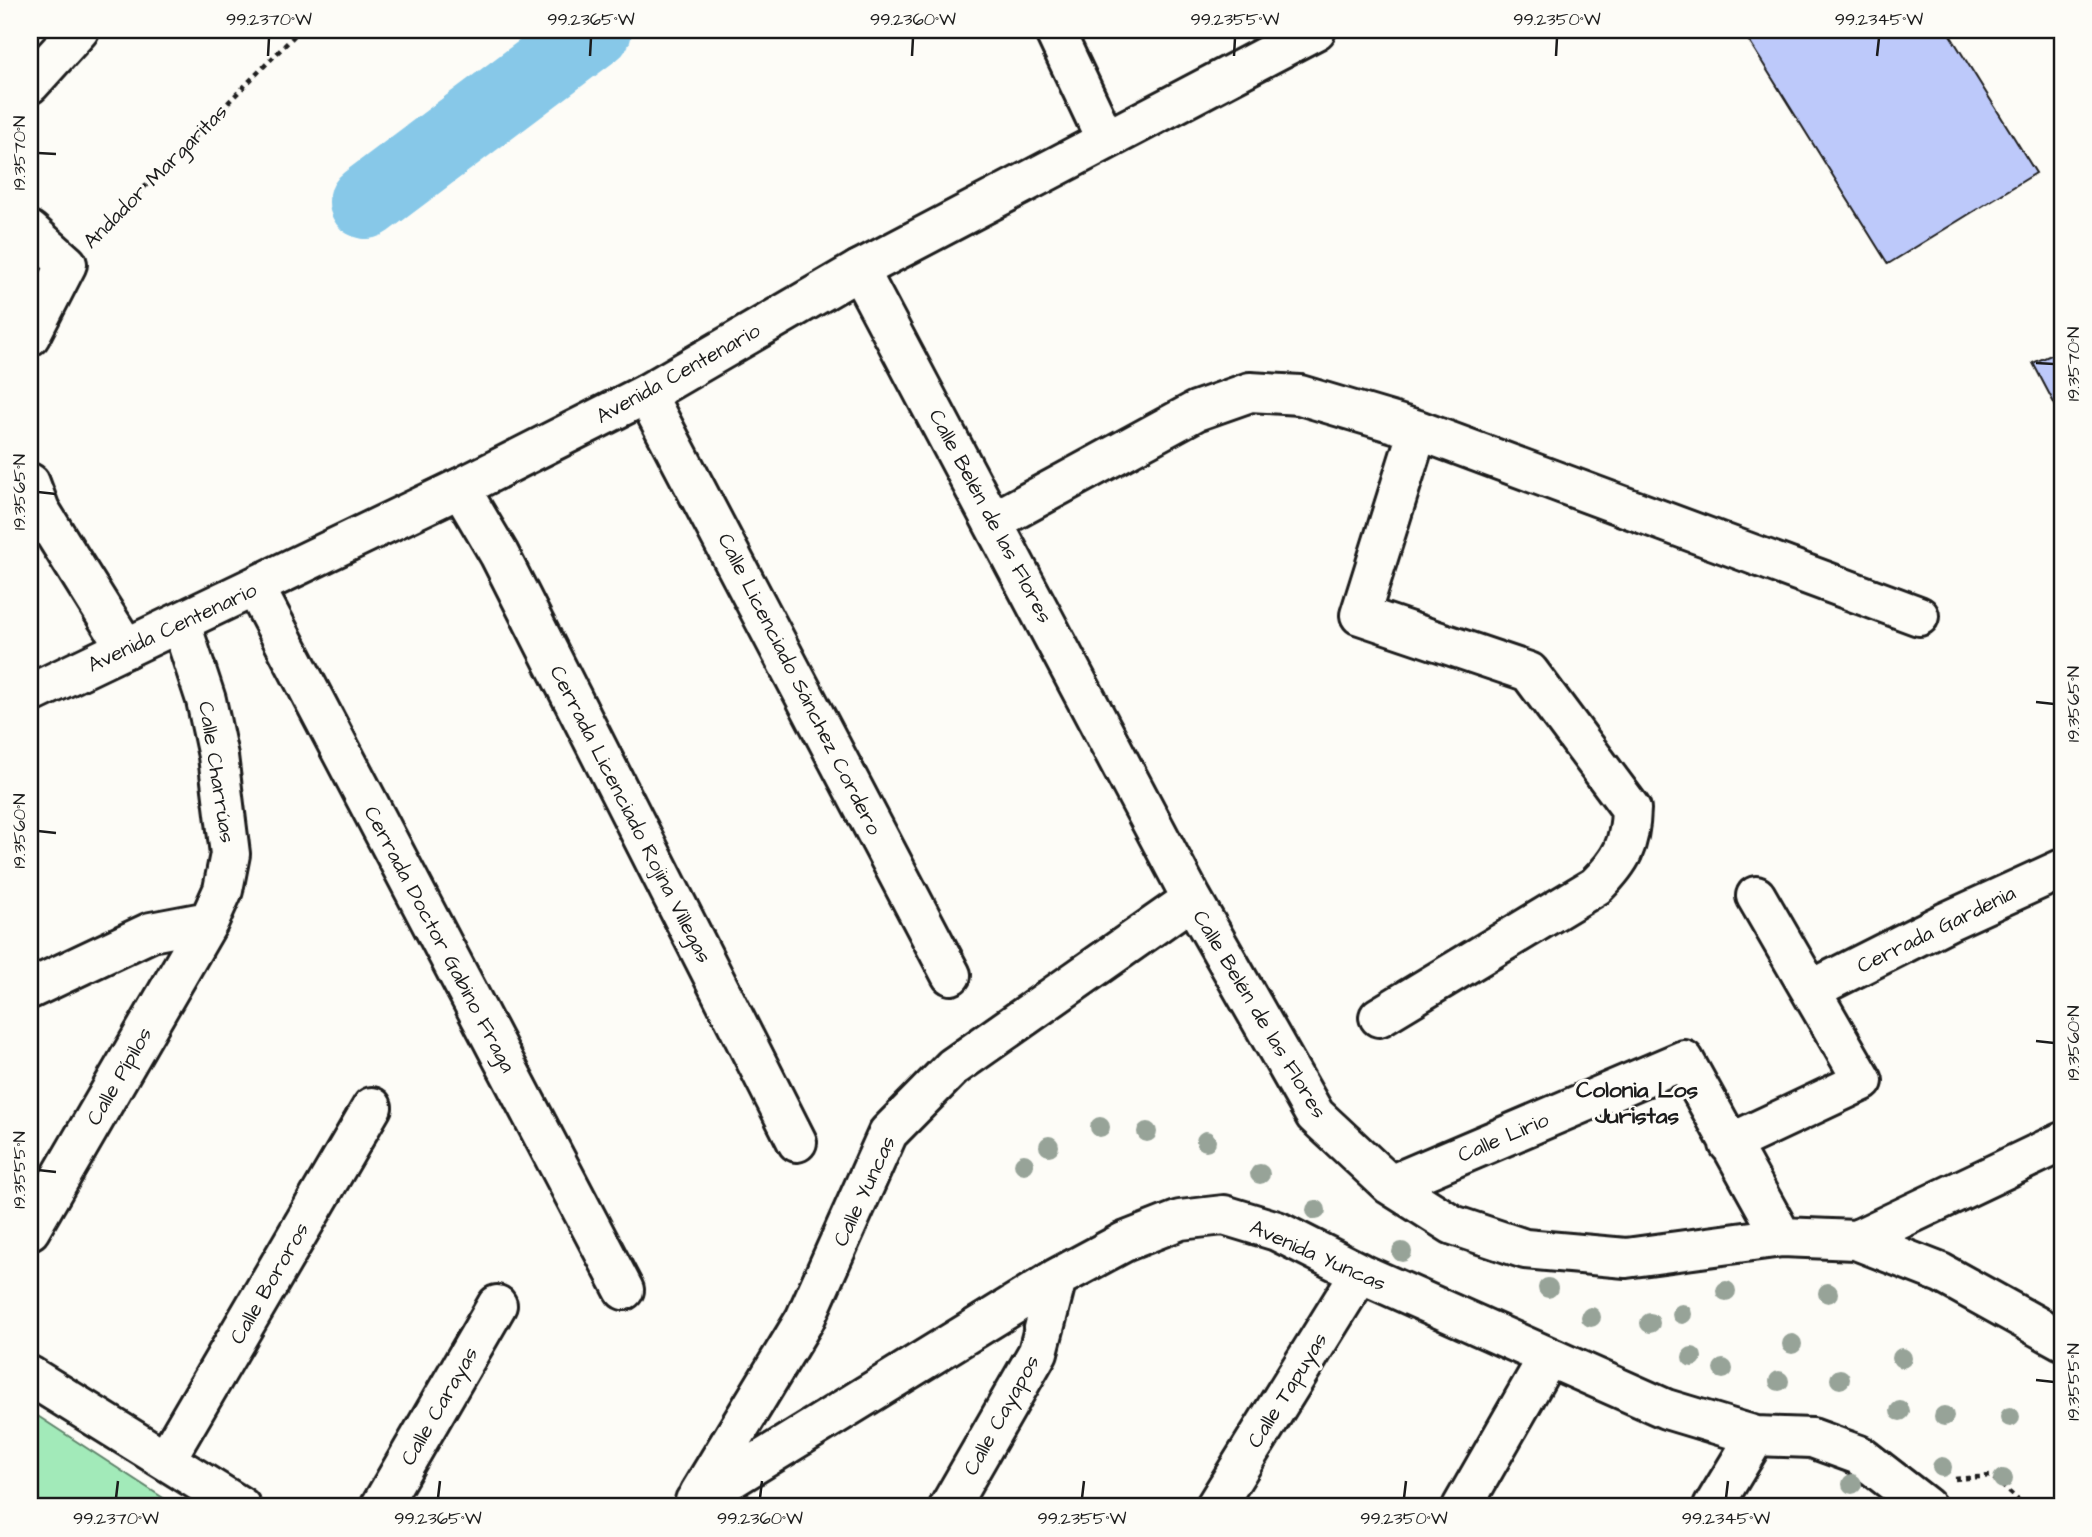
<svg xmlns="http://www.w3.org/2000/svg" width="2092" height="1537" font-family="'Architects Daughter',sans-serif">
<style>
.green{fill:#a2eab9;stroke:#5f836a;stroke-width:2}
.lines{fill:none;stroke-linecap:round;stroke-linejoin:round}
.river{stroke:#87c8e8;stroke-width:74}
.building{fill:#bdc9fa;stroke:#1c1c1c;stroke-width:2}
.street-casing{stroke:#1c1c1c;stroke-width:44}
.secondary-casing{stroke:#1c1c1c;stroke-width:44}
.path{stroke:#1c1c1c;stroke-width:4.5;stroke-dasharray:5 5;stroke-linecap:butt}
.street{stroke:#fdfcf7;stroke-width:38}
.secondary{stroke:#fdfcf7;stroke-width:38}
.tree{fill:#97a398}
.ticks{fill:none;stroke:#1c1c1c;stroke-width:2.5}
.labels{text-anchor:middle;stroke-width:6;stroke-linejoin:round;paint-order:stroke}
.street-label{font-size:21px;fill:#1c1c1c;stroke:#fdfcf7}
.neighbourhood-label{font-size:23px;font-weight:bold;fill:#1c1c1c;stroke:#fdfcf7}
.neatline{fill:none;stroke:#1c1c1c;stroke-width:2.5}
.ticks-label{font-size:18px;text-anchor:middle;fill:#1c1c1c}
</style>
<rect width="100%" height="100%" fill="#fdfcf7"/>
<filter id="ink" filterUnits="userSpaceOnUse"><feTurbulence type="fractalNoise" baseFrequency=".0143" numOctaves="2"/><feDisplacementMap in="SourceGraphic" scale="14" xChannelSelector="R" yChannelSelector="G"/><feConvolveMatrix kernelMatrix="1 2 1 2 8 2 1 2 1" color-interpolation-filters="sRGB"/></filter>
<g filter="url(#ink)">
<!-- green -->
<path class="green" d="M 30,1411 L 177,1507 L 30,1507 Z"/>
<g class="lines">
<!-- river -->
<path class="river" d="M 366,202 L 595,30"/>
</g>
<!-- building -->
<path class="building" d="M 1742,30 L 1947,30 L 2036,173 L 1888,264 Z
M 2062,350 L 2062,418 L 2033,363 Z"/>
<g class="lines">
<defs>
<path id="street" d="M 1054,30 L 1105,138
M 30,84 L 79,30
M 30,231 L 67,264 L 30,336
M 859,270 L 1192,899 L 1315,1115 L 1390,1185 L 1453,1225 L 1525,1249 L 1626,1258 L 1782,1237 L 1856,1240 L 1941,1273 L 2062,1340
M 646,394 L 951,975
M 30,483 L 40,510 L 126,648
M 460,488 L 499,554 L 797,1142
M 994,521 L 1196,411 L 1250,392 L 1300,395 L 1418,430 L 1919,616
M 255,587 L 624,1290
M 30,989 L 151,932 L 209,921
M 1811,990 L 1948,921 L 2062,869
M 1379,1017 L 1596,886 C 1622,860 1630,845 1631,809 L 1529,672 L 1360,615 L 1418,430
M 1729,1144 L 1863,1081 L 1756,896
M 1390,1185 L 1684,1060 L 1782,1237
M 30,1230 L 209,921 L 223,890 L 230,854 L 218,756 L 206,700 L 181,624
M 1856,1240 L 2062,1142
M 30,1376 L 241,1507
M 166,1459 L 372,1107
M 699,1494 L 805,1319 L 888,1133 L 953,1067 L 1192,899
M 695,1501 L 1057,1278 L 1124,1242 L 1180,1220 L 1224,1215 L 1277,1231 L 1360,1273 L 1666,1409 L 1756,1436 L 1812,1438 L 1859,1455 L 1926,1507
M 380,1507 L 497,1305
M 949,1507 L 1038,1352 L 1057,1278
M 1215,1507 L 1360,1273
M 1462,1507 L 1547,1359
M 1713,1507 L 1756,1436"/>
<path id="secondary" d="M 30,694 L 460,488 L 646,394 L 859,270 L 1316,30"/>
</defs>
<!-- street casing -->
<use href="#street" class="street-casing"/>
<!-- secondary casing -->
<use href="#secondary" class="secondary-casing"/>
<!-- path -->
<path class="path" d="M 1522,30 L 1526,36 L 1539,30
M 94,238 L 300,30
M 1955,1479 L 1991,1476 L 2026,1507"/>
<!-- street -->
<use href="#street" class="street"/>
<!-- secondary -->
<use href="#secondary" class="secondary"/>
</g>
<!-- trees -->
<g class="tree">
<circle cx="1100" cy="1127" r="10"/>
<circle cx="1147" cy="1132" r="10"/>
<circle cx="1206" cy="1141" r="10"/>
<circle cx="1049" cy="1146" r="10"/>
<circle cx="1024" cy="1164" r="10"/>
<circle cx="1260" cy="1174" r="10"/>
<circle cx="1316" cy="1210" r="10"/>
<circle cx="1402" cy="1252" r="10"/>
<circle cx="1548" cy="1288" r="10"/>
<circle cx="1726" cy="1291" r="10"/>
<circle cx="1828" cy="1293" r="10"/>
<circle cx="1682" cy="1314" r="10"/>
<circle cx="1591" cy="1317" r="10"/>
<circle cx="1650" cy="1323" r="10"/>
<circle cx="1792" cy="1344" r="10"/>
<circle cx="1692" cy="1357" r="10"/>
<circle cx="1902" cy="1358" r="10"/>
<circle cx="1723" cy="1369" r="10"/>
<circle cx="1840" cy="1379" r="10"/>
<circle cx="1779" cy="1381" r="10"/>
<circle cx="1900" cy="1411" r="10"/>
<circle cx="1944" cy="1416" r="10"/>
<circle cx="2010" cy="1417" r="10"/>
<circle cx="1942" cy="1467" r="10"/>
<circle cx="2003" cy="1479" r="10"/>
<circle cx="1852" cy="1484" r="10"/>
</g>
</g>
<!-- ticks -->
<path class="ticks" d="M 268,56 L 269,38M 590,56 L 591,38M 912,56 L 913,38M 1234,56 L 1235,38M 1556,56 L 1557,38M 1877,56 L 1879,38M 38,153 L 56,154M 2036,363 L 2054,364M 38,492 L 56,494M 2036,702 L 2054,704M 38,831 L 56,833M 2036,1041 L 2054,1043M 38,1170 L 56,1172M 2036,1380 L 2054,1382M 116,1498 L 118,1481M 438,1498 L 440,1481M 760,1498 L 762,1481M 1082,1498 L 1084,1481M 1404,1498 L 1406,1481M 1726,1498 L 1728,1481"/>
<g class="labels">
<!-- street labels -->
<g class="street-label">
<text transform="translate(155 176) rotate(-45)" y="7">Andador Margaritas</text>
<text transform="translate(678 373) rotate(-29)" y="7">Avenida Centenario</text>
<text transform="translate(991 516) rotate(62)" y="7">Calle Belén de las Flores</text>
<text transform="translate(172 627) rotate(-25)" y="7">Avenida Centenario</text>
<text transform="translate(800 684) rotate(63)" y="7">Calle Licenciado Sánchez Cordero</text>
<text transform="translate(217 772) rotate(81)" y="7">Calle Charrúas</text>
<text transform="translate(631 814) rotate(63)" y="7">Cerrada Licenciado Rojina Villegas</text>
<text transform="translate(1936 929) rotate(-26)" y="7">Cerrada Gardenia</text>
<text transform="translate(440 939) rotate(62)" y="7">Cerrada Doctor Gabino Fraga</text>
<text transform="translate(1260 1014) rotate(59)" y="7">Calle Belén de las Flores</text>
<text transform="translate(119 1076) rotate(-60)" y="7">Calle Pípilos</text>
<text transform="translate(1503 1137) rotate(-23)" y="7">Calle Lirio</text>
<text transform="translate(864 1191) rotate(-65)" y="7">Calle Yuncas</text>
<text transform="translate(1318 1255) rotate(24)" y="7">Avenida Yuncas</text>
<text transform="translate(269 1283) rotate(-60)" y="7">Calle Bororos</text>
<text transform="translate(1287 1390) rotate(-58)" y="7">Calle Tapuyas</text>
<text transform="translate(439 1406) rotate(-60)" y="7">Calle Carayas</text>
<text transform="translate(1001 1415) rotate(-61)" y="7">Calle Cayapos</text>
</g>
<!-- neighbourhood labels -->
<g class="neighbourhood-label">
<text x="1637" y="1097">Colonia Los<tspan x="1637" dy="26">Juristas</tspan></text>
</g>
</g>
<!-- margin -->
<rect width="2092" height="1537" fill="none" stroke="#fdfcf7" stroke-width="77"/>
<rect x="38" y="38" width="2016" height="1460" class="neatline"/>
<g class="ticks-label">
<text x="269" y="25">99.2370°W</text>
<text x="591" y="25">99.2365°W</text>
<text x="913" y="25">99.2360°W</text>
<text x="1235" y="25">99.2355°W</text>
<text x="1557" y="25">99.2350°W</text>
<text x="1879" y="25">99.2345°W</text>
<text transform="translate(19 153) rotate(-90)" y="6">19.3570°N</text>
<text transform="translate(2073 364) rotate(-90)" y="6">19.3570°N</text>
<text transform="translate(19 492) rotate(-90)" y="6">19.3565°N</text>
<text transform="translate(2073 704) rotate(-90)" y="6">19.3565°N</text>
<text transform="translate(19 831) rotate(-90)" y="6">19.3560°N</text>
<text transform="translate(2073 1043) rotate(-90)" y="6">19.3560°N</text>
<text transform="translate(19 1170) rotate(-90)" y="6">19.3555°N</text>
<text transform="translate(2073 1382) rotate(-90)" y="6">19.3555°N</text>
<text x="116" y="1524">99.2370°W</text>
<text x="438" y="1524">99.2365°W</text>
<text x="760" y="1524">99.2360°W</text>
<text x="1082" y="1524">99.2355°W</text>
<text x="1404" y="1524">99.2350°W</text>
<text x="1726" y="1524">99.2345°W</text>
</g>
</svg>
